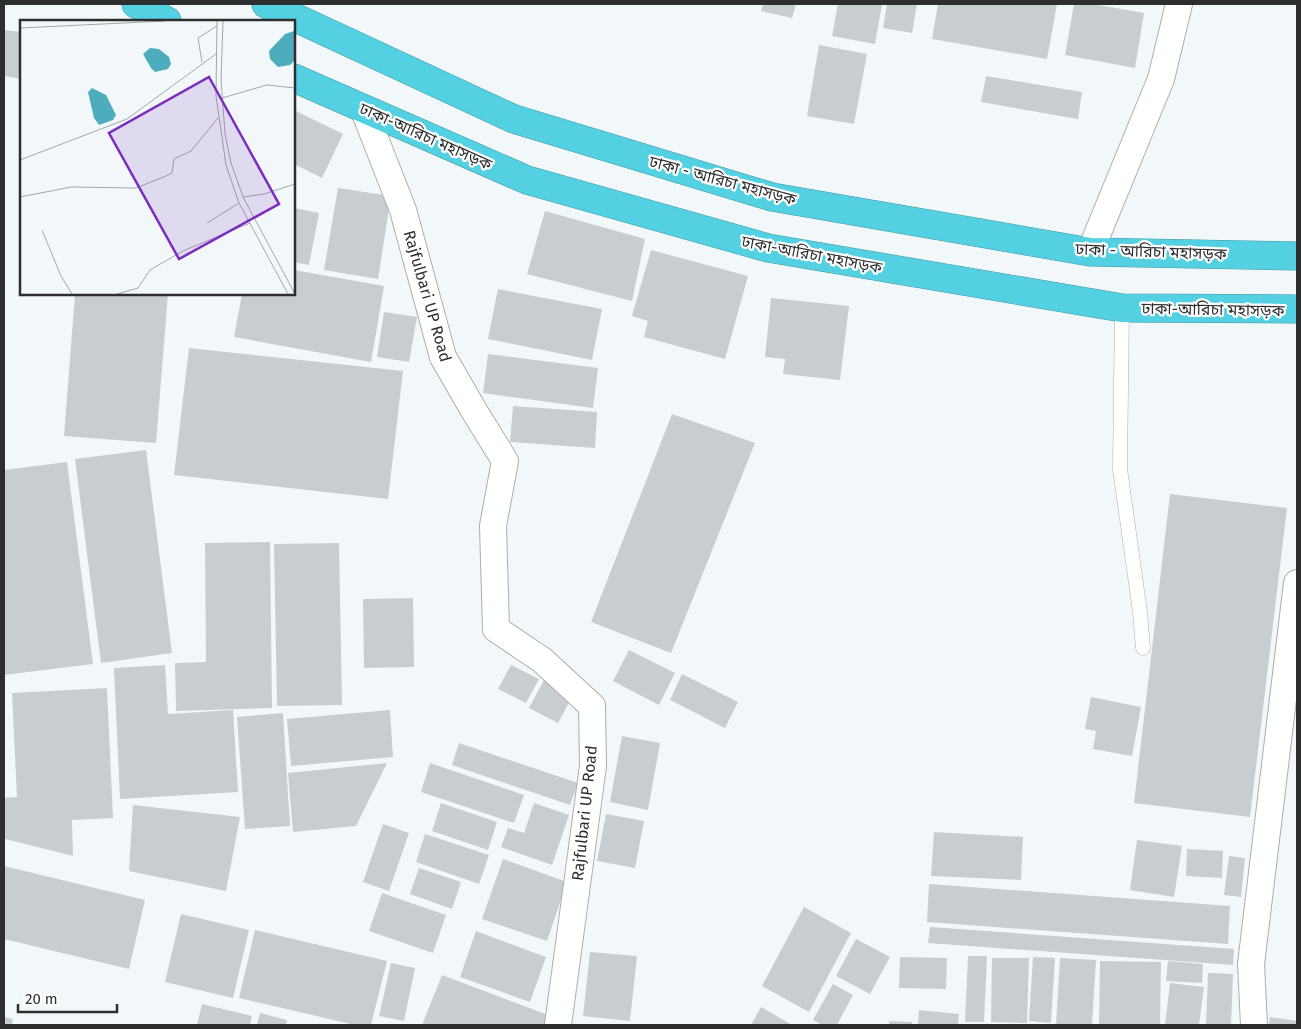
<svg xmlns="http://www.w3.org/2000/svg" width="1301" height="1029" font-family="'Fira Sans','Noto Sans Bengali',sans-serif">
<style>
.building{fill:#c8cecf}
.lines{fill:none;stroke-linecap:round;stroke-linejoin:round}
.lane-casing{stroke:#a9afb0;stroke-width:15}
.street-casing{stroke:#a9afb0;stroke-width:28}
.highway-casing{stroke:#4597a3;stroke-width:29}
.lane{stroke:#fff;stroke-width:14}
.street{stroke:#fff;stroke-width:26}
.highway{stroke:#53d0e2;stroke-width:28}
.labels{text-anchor:middle;stroke-width:4.5;stroke-linejoin:round;paint-order:stroke}
.street-label{font-size:16px;fill:#2c2e2f;stroke:#fff}
.inset-road{fill:none;stroke:#a3a7a8;stroke-width:1}
.view{fill:#7b2cbf;fill-opacity:0.15;stroke:#7b2cbf;stroke-width:2.5}
.inset-edge{fill:none;stroke:#2c2e2f;stroke-width:2.5}
</style>
<rect width="100%" height="100%" fill="#f2f8f9"/>
<!-- building -->
<path class="building" d="M 763,4 L 796,4 L 792,18 L 761,11 Z
M 838,4 L 882,5 L 875,44 L 832,36 Z
M 887,4 L 917,4 L 912,33 L 883,28 Z
M 938,4 L 1057,4 L 1047,59 L 932,39 Z
M 1074,4 L 1093,4 L 1144,13 L 1135,68 L 1065,55 Z
M 4,30 L 21,32 L 21,79 L 4,76 Z
M 819,45 L 867,54 L 854,124 L 807,116 Z
M 986,76 L 1082,92 L 1078,119 L 981,102 Z
M 294,110 L 343,134 L 322,178 L 294,164 Z
M 338,188 L 391,196 L 378,279 L 324,270 Z
M 294,208 L 319,213 L 309,265 L 294,262 Z
M 545,211 L 645,239 L 632,301 L 527,274 Z
M 651,250 L 748,276 L 725,359 L 644,337 L 648,321 L 632,316 Z
M 294,270 L 384,286 L 371,362 L 234,337 L 242,294 L 294,294 Z
M 498,289 L 602,309 L 592,360 L 488,339 Z
M 75,294 L 168,294 L 156,443 L 64,436 Z
M 771,298 L 849,306 L 840,380 L 783,374 L 785,359 L 765,357 Z
M 384,312 L 417,317 L 409,362 L 377,357 Z
M 189,348 L 403,371 L 388,499 L 174,475 Z
M 488,354 L 598,368 L 593,408 L 483,393 Z
M 513,406 L 597,412 L 595,448 L 510,442 Z
M 672,414 L 755,443 L 671,653 L 591,622 Z
M 146,450 L 172,653 L 101,663 L 75,459 Z
M 67,462 L 93,664 L 4,675 L 4,470 Z
M 1170,494 L 1287,508 L 1250,817 L 1134,803 Z
M 270,542 L 272,708 L 176,711 L 175,663 L 206,662 L 205,543 Z
M 339,543 L 342,705 L 277,706 L 274,544 Z
M 413,598 L 414,667 L 364,668 L 363,599 Z
M 629,650 L 675,673 L 659,705 L 613,681 Z
M 165,665 L 168,714 L 233,710 L 238,792 L 120,799 L 114,668 Z
M 511,665 L 539,679 L 526,703 L 498,689 Z
M 682,674 L 738,702 L 725,728 L 670,700 Z
M 544,680 L 573,695 L 558,723 L 529,708 Z
M 107,688 L 113,818 L 72,820 L 73,856 L 5,839 L 4,798 L 17,797 L 12,693 Z
M 1091,697 L 1141,707 L 1132,756 L 1093,749 L 1096,731 L 1085,729 Z
M 390,710 L 393,757 L 291,766 L 287,719 Z
M 283,713 L 290,826 L 245,829 L 237,717 Z
M 622,736 L 660,743 L 648,810 L 610,802 Z
M 459,743 L 578,783 L 570,805 L 452,765 Z
M 387,763 L 356,826 L 293,832 L 288,773 Z
M 430,763 L 524,795 L 514,823 L 421,792 Z
M 441,803 L 497,822 L 488,850 L 432,831 Z
M 534,803 L 569,815 L 552,865 L 501,847 L 508,828 L 524,833 Z
M 133,805 L 240,817 L 226,891 L 129,871 Z
M 606,814 L 644,821 L 635,868 L 597,861 Z
M 383,824 L 409,833 L 389,891 L 363,882 Z
M 934,832 L 1023,837 L 1021,880 L 931,876 Z
M 425,834 L 489,855 L 479,884 L 416,862 Z
M 1137,840 L 1182,846 L 1174,897 L 1130,890 Z
M 1187,849 L 1223,851 L 1222,878 L 1186,876 Z
M 1229,856 L 1245,858 L 1241,897 L 1224,895 Z
M 503,859 L 567,882 L 547,941 L 482,919 Z
M 4,866 L 145,900 L 129,969 L 4,939 Z
M 419,868 L 461,882 L 452,909 L 410,894 Z
M 929,884 L 1230,906 L 1228,944 L 927,922 Z
M 382,893 L 446,915 L 433,953 L 369,931 Z
M 804,907 L 851,933 L 809,1012 L 762,986 Z
M 181,914 L 249,930 L 233,998 L 165,982 Z
M 930,927 L 1234,949 L 1233,965 L 928,943 Z
M 255,930 L 387,961 L 371,1025 L 355,1025 L 239,998 Z
M 476,931 L 546,957 L 530,1002 L 460,977 Z
M 856,939 L 890,957 L 870,994 L 836,976 Z
M 590,952 L 637,956 L 630,1021 L 583,1016 Z
M 968,956 L 987,956 L 984,1022 L 965,1022 Z
M 900,957 L 947,958 L 946,989 L 899,988 Z
M 1033,957 L 1055,958 L 1051,1023 L 1029,1021 Z
M 992,958 L 1029,958 L 1027,1023 L 991,1022 Z
M 1060,958 L 1096,960 L 1092,1025 L 1056,1025 Z
M 1100,961 L 1161,962 L 1160,1025 L 1099,1025 Z
M 1168,961 L 1203,964 L 1202,983 L 1166,981 Z
M 391,963 L 415,968 L 404,1021 L 379,1016 Z
M 1208,973 L 1233,974 L 1231,1025 L 1206,1025 Z
M 442,975 L 548,1015 L 544,1025 L 422,1025 Z
M 1170,983 L 1204,987 L 1199,1025 L 1165,1025 Z
M 833,984 L 853,995 L 837,1025 L 822,1025 L 813,1020 Z
M 202,1004 L 252,1016 L 250,1025 L 197,1025 Z
M 761,1007 L 792,1025 L 751,1025 Z
M 919,1010 L 959,1014 L 958,1025 L 918,1025 Z
M 260,1013 L 287,1020 L 286,1025 L 257,1025 Z
M 4,1017 L 13,1019 L 12,1025 L 4,1025 Z
M 1270,1017 L 1297,1021 L 1297,1025 L 1269,1025 Z
M 889,1021 L 912,1022 L 912,1025 L 889,1025 Z"/>
<g class="lines">
<defs>
<path id="lane" d="M 1122,308 L 1120,469 L 1140,612 L 1143,648"/>
<path id="street" d="M 363,108 L 403,210 L 443,357 L 473,409 L 505,461 L 493,526 L 496,629 L 542,660 L 592,706 L 593,766 L 558,1025
M 1090,252 L 1161,79 L 1179,4
M 1254,1025 L 1251,964 L 1297,583"/>
<path id="highway" d="M 136,4 L 167,21
M 266,4 L 514,119 L 772,197 L 1090,252 L 1297,256
M 294,78 L 527,180 L 768,248 L 1122,308 L 1297,309"/>
</defs>
<!-- lane casing -->
<use href="#lane" class="lane-casing"/>
<!-- street casing -->
<use href="#street" class="street-casing"/>
<!-- highway casing -->
<use href="#highway" class="highway-casing"/>
<!-- lane -->
<use href="#lane" class="lane"/>
<!-- street -->
<use href="#street" class="street"/>
<!-- highway -->
<use href="#highway" class="highway"/>
</g>
<g class="labels">
<!-- street labels -->
<g class="street-label">
<text transform="translate(426 136) rotate(24)" y="6">ঢাকা-আরিচা মহাসড়ক</text>
<text transform="translate(723 180) rotate(15)" y="6">ঢাকা - আরিচা মহাসড়ক</text>
<text transform="translate(1151 251) rotate(2)" y="6">ঢাকা - আরিচা মহাসড়ক</text>
<text transform="translate(812 254) rotate(11)" y="6">ঢাকা-আরিচা মহাসড়ক</text>
<text transform="translate(428 296) rotate(74)" y="6">Rajfulbari UP Road</text>
<text transform="translate(1213 309) rotate(1)" y="6">ঢাকা-আরিচা মহাসড়ক</text>
<text transform="translate(584 813) rotate(-84)" y="6">Rajfulbari UP Road</text>
</g>
</g>
<!-- overview -->
<g transform="translate(20 20)">
<rect width="275" height="275" fill="#f2f8f9"/>
<path d="M 274,11 L 275,40 L 270,45 L 258,47 L 250,39 L 249,31 L 265,14 ZM 130,28 L 139,29 L 149,37 L 151,44 L 148,49 L 135,52 L 131,48 L 123,34 ZM 72,68 L 86,75 L 96,95 L 93,100 L 79,105 L 74,98 L 68,72 Z" fill="#4eadbc"/>
<path class="inset-road" d="M 197,1 L 196,76 L 206,145 L 219,183 L 268,274M 203,1 L 201,60 L 205,114 L 211,143 L 223,177 L 275,274M 0,8 L 145,1M 182,42 L 178,18 L 197,6M 202,78 L 247,65 L 275,68M 0,140 L 107,99 L 196,34M 0,177 L 51,167 L 116,168 L 146,156 L 152,153 L 154,139 L 171,131 L 198,98M 223,177 L 244,174 L 275,164M 187,203 L 219,183M 22,210 L 41,256 L 52,274M 97,274 L 118,268 L 130,250 L 163,231 L 230,203"/>
<path class="view" d="M 189,57 L 259,184 L 159,239 L 89,113 Z"/>
<rect width="275" height="275" class="inset-edge"/>
</g>
<!-- border -->
<rect width="1301" height="1029" fill="none" stroke="#2c2e2f" stroke-width="10"/>
<!-- scale -->
<path d="M18 1004v8h99v-8" fill="none" stroke="#2c2e2f" stroke-width="2.5"/>
<text x="25" y="1004" font-size="15" fill="#2c2e2f" stroke="#ffffff" stroke-width="4" paint-order="stroke">20 m</text>
</svg>
